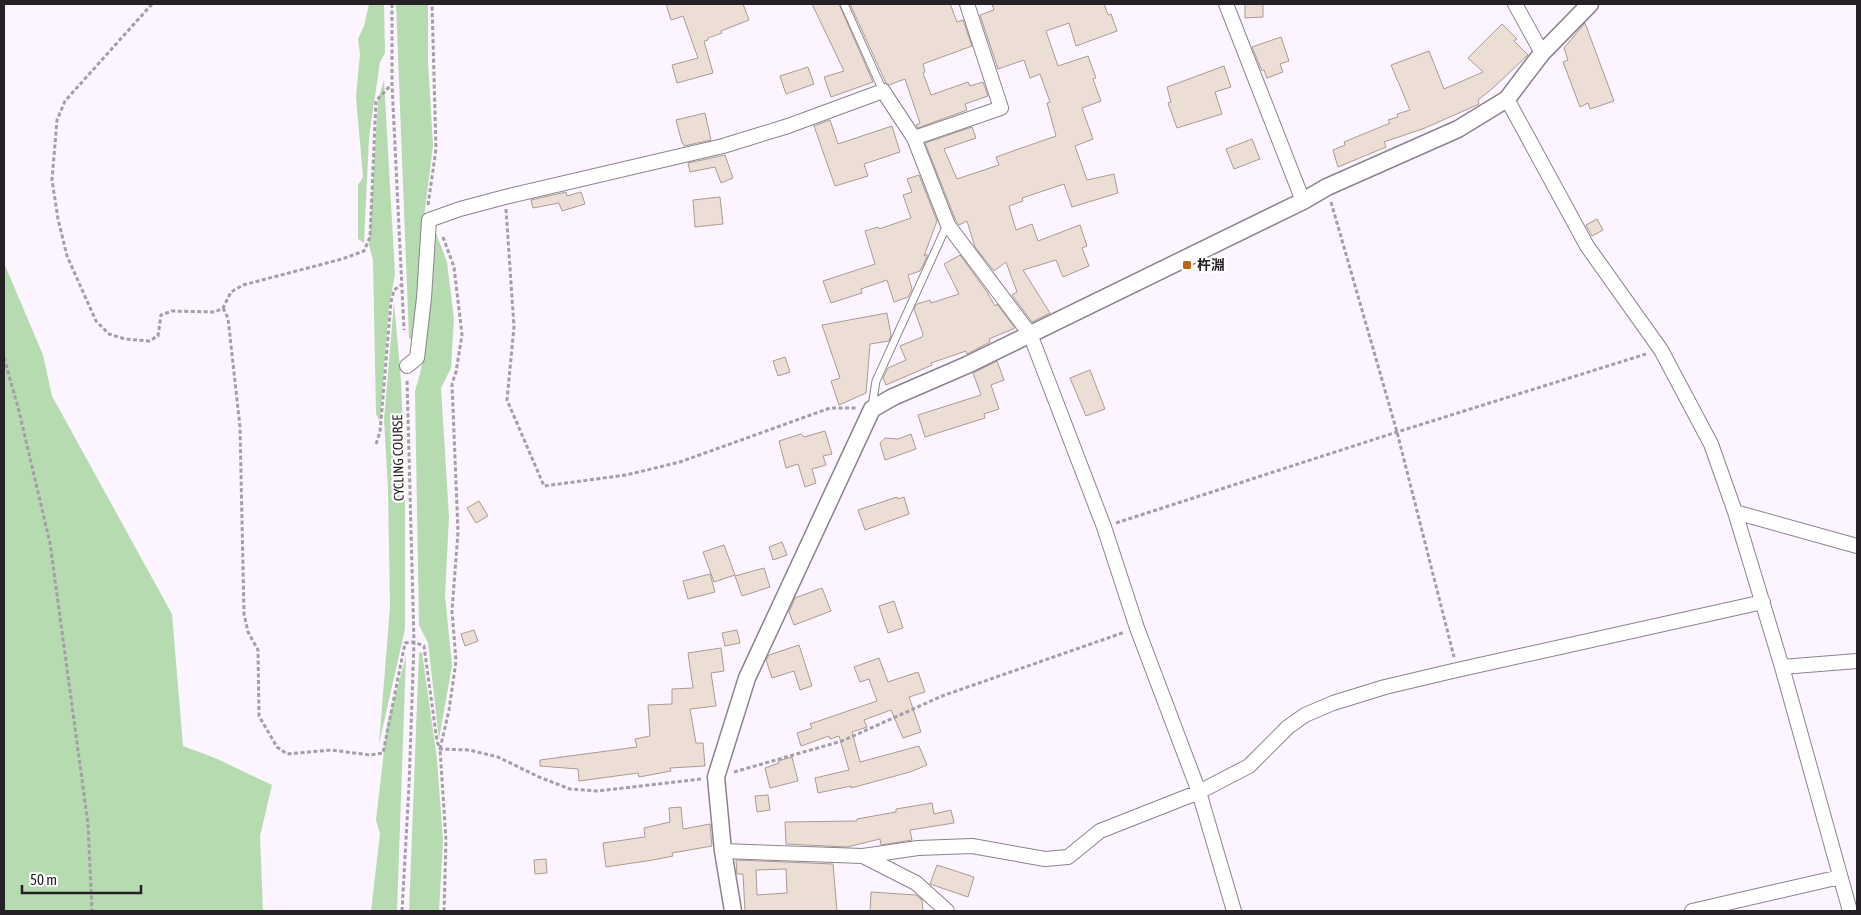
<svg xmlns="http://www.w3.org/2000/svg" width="1861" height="915" font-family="'Asap Condensed','Noto Sans JP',sans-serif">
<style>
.green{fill:#b6dbb0}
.building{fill:#ecded5;stroke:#a99c94;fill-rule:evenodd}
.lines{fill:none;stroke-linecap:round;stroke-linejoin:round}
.service-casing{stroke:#8b838e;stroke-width:9}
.minor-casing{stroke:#8b838e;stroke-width:16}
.tertiary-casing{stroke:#8b838e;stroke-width:19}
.path{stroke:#a49ea6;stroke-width:3;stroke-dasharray:4 2.5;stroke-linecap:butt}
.service{stroke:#fff;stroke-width:7}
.minor{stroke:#fff;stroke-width:14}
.tertiary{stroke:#fff;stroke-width:16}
.poi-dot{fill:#bf6311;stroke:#fff;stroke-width:2}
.labels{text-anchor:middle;stroke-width:4.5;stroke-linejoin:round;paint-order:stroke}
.poi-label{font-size:14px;font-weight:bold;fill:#252126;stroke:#fff;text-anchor:start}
.street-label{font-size:14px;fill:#252126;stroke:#fff}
</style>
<rect width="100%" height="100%" fill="#fcf4fe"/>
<!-- green -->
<path class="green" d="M 369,4 L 384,4 L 385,53 L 380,62 L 369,137 L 364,243 L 358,239 L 358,185 L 363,177 L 356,97 L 360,54 L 358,39 L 364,26 Z
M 396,4 L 428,4 L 428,62 L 433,145 L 423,225 L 419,289 L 413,340 L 409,338 Z
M 384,80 L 395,274 L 389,307 L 380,421 L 376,414 L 373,260 L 369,245 L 378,101 Z
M 434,228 L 447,262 L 454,319 L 451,368 L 441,388 L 449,517 L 445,595 L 452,666 L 439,739 L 428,643 L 419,625 L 415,391 C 432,339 431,282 434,228 Z
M 4,263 L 43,355 L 52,396 L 172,614 L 183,746 L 215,758 L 272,785 L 260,836 L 263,911 L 4,911 Z
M 394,302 L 401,380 L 405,488 L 405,629 L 379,744 L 390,607 L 388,490 L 384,419 Z
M 422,652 L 437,759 L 443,841 L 439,911 L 409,911 L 419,653 Z
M 406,656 L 397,911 L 371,911 L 380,834 L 376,820 L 387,725 Z"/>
<!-- building -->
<path class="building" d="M 666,4 L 743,4 L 749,20 L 721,31 L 722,33 L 708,38 L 708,40 L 704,41 L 713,73 L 677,83 L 672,65 L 698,58 L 683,16 L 671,20 Z
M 812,4 L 839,4 L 873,82 L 831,97 L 824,77 L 844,71 Z
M 850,4 L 950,4 L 957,22 L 963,20 L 972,46 L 923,64 L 925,72 L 923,73 L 931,95 L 968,82 L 970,86 L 983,82 L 988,96 L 965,104 L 967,110 L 918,128 L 916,125 L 920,123 L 905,79 L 889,85 L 886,83 Z
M 992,4 L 1104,4 L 1108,15 L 1111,14 L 1117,31 L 1076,46 L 1069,23 L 1046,31 L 1058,66 L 1088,56 L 1096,78 L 1093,79 L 1101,101 L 1082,108 L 1093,139 L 1075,146 L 1087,180 L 1114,174 L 1118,193 L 1072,207 L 1064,184 L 1022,198 L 1023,201 L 1009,206 L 1016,230 L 1032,224 L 1038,241 L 1080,225 L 1087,246 L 1082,248 L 1089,266 L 1063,277 L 1056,260 L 1023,270 L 1050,313 L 1032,322 L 1012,295 L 1017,292 L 1006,262 L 994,271 L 975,247 L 967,221 L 959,225 L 956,221 L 925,143 L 972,127 L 976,138 L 944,149 L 957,179 L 999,165 L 996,157 L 1056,136 L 1047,103 L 1050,102 L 1040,74 L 1030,78 L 1024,60 L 998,69 L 980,15 L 994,10 Z
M 1245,4 L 1263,4 L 1263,17 L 1245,18 Z
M 1585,23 L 1614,101 L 1590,109 L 1588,103 L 1580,107 L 1563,62 L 1568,60 L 1564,48 Z
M 1502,24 L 1517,39 L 1514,41 L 1528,55 L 1493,88 L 1478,100 L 1479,104 L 1425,128 L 1384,142 L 1386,147 L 1338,167 L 1333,150 L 1345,145 L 1344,142 L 1390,123 L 1388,120 L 1398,117 L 1397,114 L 1410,110 L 1391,65 L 1429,51 L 1444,89 L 1483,72 L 1468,58 Z
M 1281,37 L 1289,61 L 1280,64 L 1283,72 L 1267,78 L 1264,70 L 1262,71 L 1252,47 Z
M 1224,66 L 1231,87 L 1215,92 L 1222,114 L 1177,128 L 1168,103 L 1171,102 L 1167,87 Z
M 808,67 L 814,84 L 786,94 L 780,76 Z
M 705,113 L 711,140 L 684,146 L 683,143 L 682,143 L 676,120 Z
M 830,120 L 838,144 L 892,126 L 900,152 L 864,164 L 868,176 L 835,186 L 814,126 Z
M 1252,139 L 1260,159 L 1234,169 L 1226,149 Z
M 725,155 L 733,178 L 721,183 L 715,167 L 690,172 L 688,163 Z
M 919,175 L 937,221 L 924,256 L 927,254 L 927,257 L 920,271 L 908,275 L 912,289 L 908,297 L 894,302 L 887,280 L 861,289 L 862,293 L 831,303 L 823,281 L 875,264 L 865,231 L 878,227 L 879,229 L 911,218 L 903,195 L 912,192 L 907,179 Z
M 566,192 L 567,196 L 581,192 L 585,204 L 562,211 L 559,203 L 533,208 L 531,200 Z
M 720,197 L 723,224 L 695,227 L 693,200 Z
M 1597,219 L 1603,230 L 1592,236 L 1586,225 Z
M 960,255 L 987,292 L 995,306 L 997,304 L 1015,328 L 989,339 L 990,342 L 967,354 L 966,351 L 931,363 L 932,365 L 886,385 L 883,378 L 888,368 L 906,360 L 900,346 L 922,337 L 923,334 L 914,309 L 917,304 L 930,300 L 931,303 L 959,294 L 944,264 Z
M 887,313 L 891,335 L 889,341 L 870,344 L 866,393 L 839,405 L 831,381 L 840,378 L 822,325 Z
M 785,357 L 790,372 L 778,376 L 773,361 Z
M 997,361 L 1004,380 L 991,385 L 999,409 L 984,414 L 985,418 L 925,437 L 918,415 L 981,395 L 973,373 Z
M 1090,370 L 1105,409 L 1086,416 L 1070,378 Z
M 825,431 L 832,454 L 823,456 L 826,465 L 812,469 L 816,483 L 805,487 L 798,464 L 786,468 L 779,441 L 801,434 L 804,437 Z
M 911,434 L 916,449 L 885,460 L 880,443 L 885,438 L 898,439 Z
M 897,497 L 898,499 L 904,497 L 909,514 L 865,530 L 858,510 Z
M 479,501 L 488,516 L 476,523 L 467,508 Z
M 782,542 L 787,555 L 773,560 L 769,547 Z
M 724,545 L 735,575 L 714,582 L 703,552 Z
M 764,568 L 770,587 L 742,596 L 735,576 Z
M 710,574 L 715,592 L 688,599 L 683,581 Z
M 822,588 L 831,611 L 794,625 L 789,612 L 795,598 Z
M 894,601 L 903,628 L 888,633 L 879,606 Z
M 474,630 L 478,641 L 465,646 L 461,634 Z
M 737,630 L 740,643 L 725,646 L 722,633 Z
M 799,645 L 812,686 L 800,690 L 794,671 L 772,678 L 766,660 L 769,655 Z
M 721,648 L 724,671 L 711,673 L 716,706 L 690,709 L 696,743 L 703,743 L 705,766 L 670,768 L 671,771 L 639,777 L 638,773 L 579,781 L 578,769 L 540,766 L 540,760 L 637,747 L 635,739 L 650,736 L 648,705 L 672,704 L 672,689 L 693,688 L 688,653 Z
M 879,658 L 888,682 L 918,672 L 925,692 L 909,697 L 921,732 L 903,738 L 891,710 L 864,720 L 867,727 L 852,732 L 860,762 L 919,746 L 927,765 L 910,772 L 851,788 L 851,786 L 818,793 L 815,778 L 849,770 L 839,736 L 830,739 L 829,736 L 801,746 L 797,733 L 812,728 L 810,724 L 877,701 L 869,679 L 860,682 L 854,667 Z
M 792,757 L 798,781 L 770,788 L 765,768 L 779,763 L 778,761 Z
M 768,795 L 770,810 L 757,812 L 755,796 Z
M 932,803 L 934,814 L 951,810 L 954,823 L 910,830 L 912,840 L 881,845 L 880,839 L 847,847 L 786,844 L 785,822 L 857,821 L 857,819 L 896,812 L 896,809 Z
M 681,807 L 683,829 L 710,824 L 712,846 L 672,853 L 673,856 L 653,860 L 606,867 L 603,843 L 645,837 L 644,828 L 670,822 L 669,808 Z
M 546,859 L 547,873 L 535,874 L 534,860 Z
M 736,860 L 833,864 L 837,911 L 745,911 L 743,874 L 737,874 ZM 786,869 L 787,893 L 757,895 L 756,870 Z
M 937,865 L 974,877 L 968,897 L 930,884 Z
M 871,892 L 916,895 L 922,900 L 923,911 L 870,911 Z"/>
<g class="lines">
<defs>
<path id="service" d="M 844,4 L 883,91
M 872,406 L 876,381 L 947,225"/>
<path id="minor" d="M 1226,4 L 1303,201
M 1515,4 L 1542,53
M 1507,99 L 1587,246 L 1661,350 L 1711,444 L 1735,512 L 1782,667 L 1850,911
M 914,138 L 1001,108 L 967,4
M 407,366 L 417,358 L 424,298 L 429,220 L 460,209 L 505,197 L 723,146 L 788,126 L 883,91 L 914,138 L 948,225 L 1030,334 L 1104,527 L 1137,628 L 1199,792 L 1234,911
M 1735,512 L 1857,546
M 1782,667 L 1857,661
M 723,851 L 863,856 L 918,848 L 972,846 L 1045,859 L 1068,857 L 1100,831 L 1199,792 L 1249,766 L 1288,727 L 1305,715 L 1333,703 L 1385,687 L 1457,670 L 1763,602
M 863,856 L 916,883 L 947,911
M 1692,911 L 1840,877"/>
<path id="tertiary" d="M 733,911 L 723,851 L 716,777 L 747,678 L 872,409 L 893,397 L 967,365 L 1303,201 L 1327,187 L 1458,129 L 1507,99 L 1542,53 L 1590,4"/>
</defs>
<!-- service casing -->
<use href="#service" class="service-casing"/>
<!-- minor casing -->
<use href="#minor" class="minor-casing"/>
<!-- tertiary casing -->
<use href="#tertiary" class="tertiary-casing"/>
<!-- path -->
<path class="path" d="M 152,4 L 65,101 L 57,120 L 52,180 L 58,219 L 67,256 L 96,321 L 109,334 L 125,339 L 149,341 L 158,336 L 161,315 L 172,311 L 215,312 L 223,308 L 231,292 L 243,285 L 342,259 L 364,251 L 370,237 L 376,101 L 391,85
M 392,4 L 392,84 L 404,330
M 1331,202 L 1397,432 L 1454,657
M 428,205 L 436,149 L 432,4
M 506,209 L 514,327 L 507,400 L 544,486 L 626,475 L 680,462 L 830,408 L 856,408
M 443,237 L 454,267 L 462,335 L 456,372 L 452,384 L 458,532 L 452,611 L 456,661 L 449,710 L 440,749 L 446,840 L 444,911
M 223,308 L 228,318 L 240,427 L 244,614 L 248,632 L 258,650 L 259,716 L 277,747 L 287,754 L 331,750 L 370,755 L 383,753 L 405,643 L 414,642 L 424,646 L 437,741 L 440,749 L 469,750 L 498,757 L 539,777 L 570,789 L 597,791 L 701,779
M 4,358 L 18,407 L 50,543 L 88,824 L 92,911
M 376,444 L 380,432 L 391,302 L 394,290 L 401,285
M 1116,523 L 1397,432 L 1646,354
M 734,772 L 842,741 L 942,696 L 1125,632
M 402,911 L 409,786 L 414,642 L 407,379"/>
<!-- service -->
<use href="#service" class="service"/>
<!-- minor -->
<use href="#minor" class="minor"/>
<!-- tertiary -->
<use href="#tertiary" class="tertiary"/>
</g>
<!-- markers -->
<rect class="poi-dot" x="1182" y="260" width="10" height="10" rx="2.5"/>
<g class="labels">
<!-- poi labels -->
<g class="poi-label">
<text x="1197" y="270">杵淵</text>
</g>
<!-- street labels -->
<g class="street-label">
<text transform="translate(398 458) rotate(-91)" y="5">CYCLING COURSE</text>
</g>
</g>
<!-- border -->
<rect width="1861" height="915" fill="none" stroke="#252126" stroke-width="10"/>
<!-- scale -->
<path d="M22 885v8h119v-8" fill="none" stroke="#252126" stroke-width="2.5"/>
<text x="30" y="885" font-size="15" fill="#252126" stroke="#ffffff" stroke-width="4" paint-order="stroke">50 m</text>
</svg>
